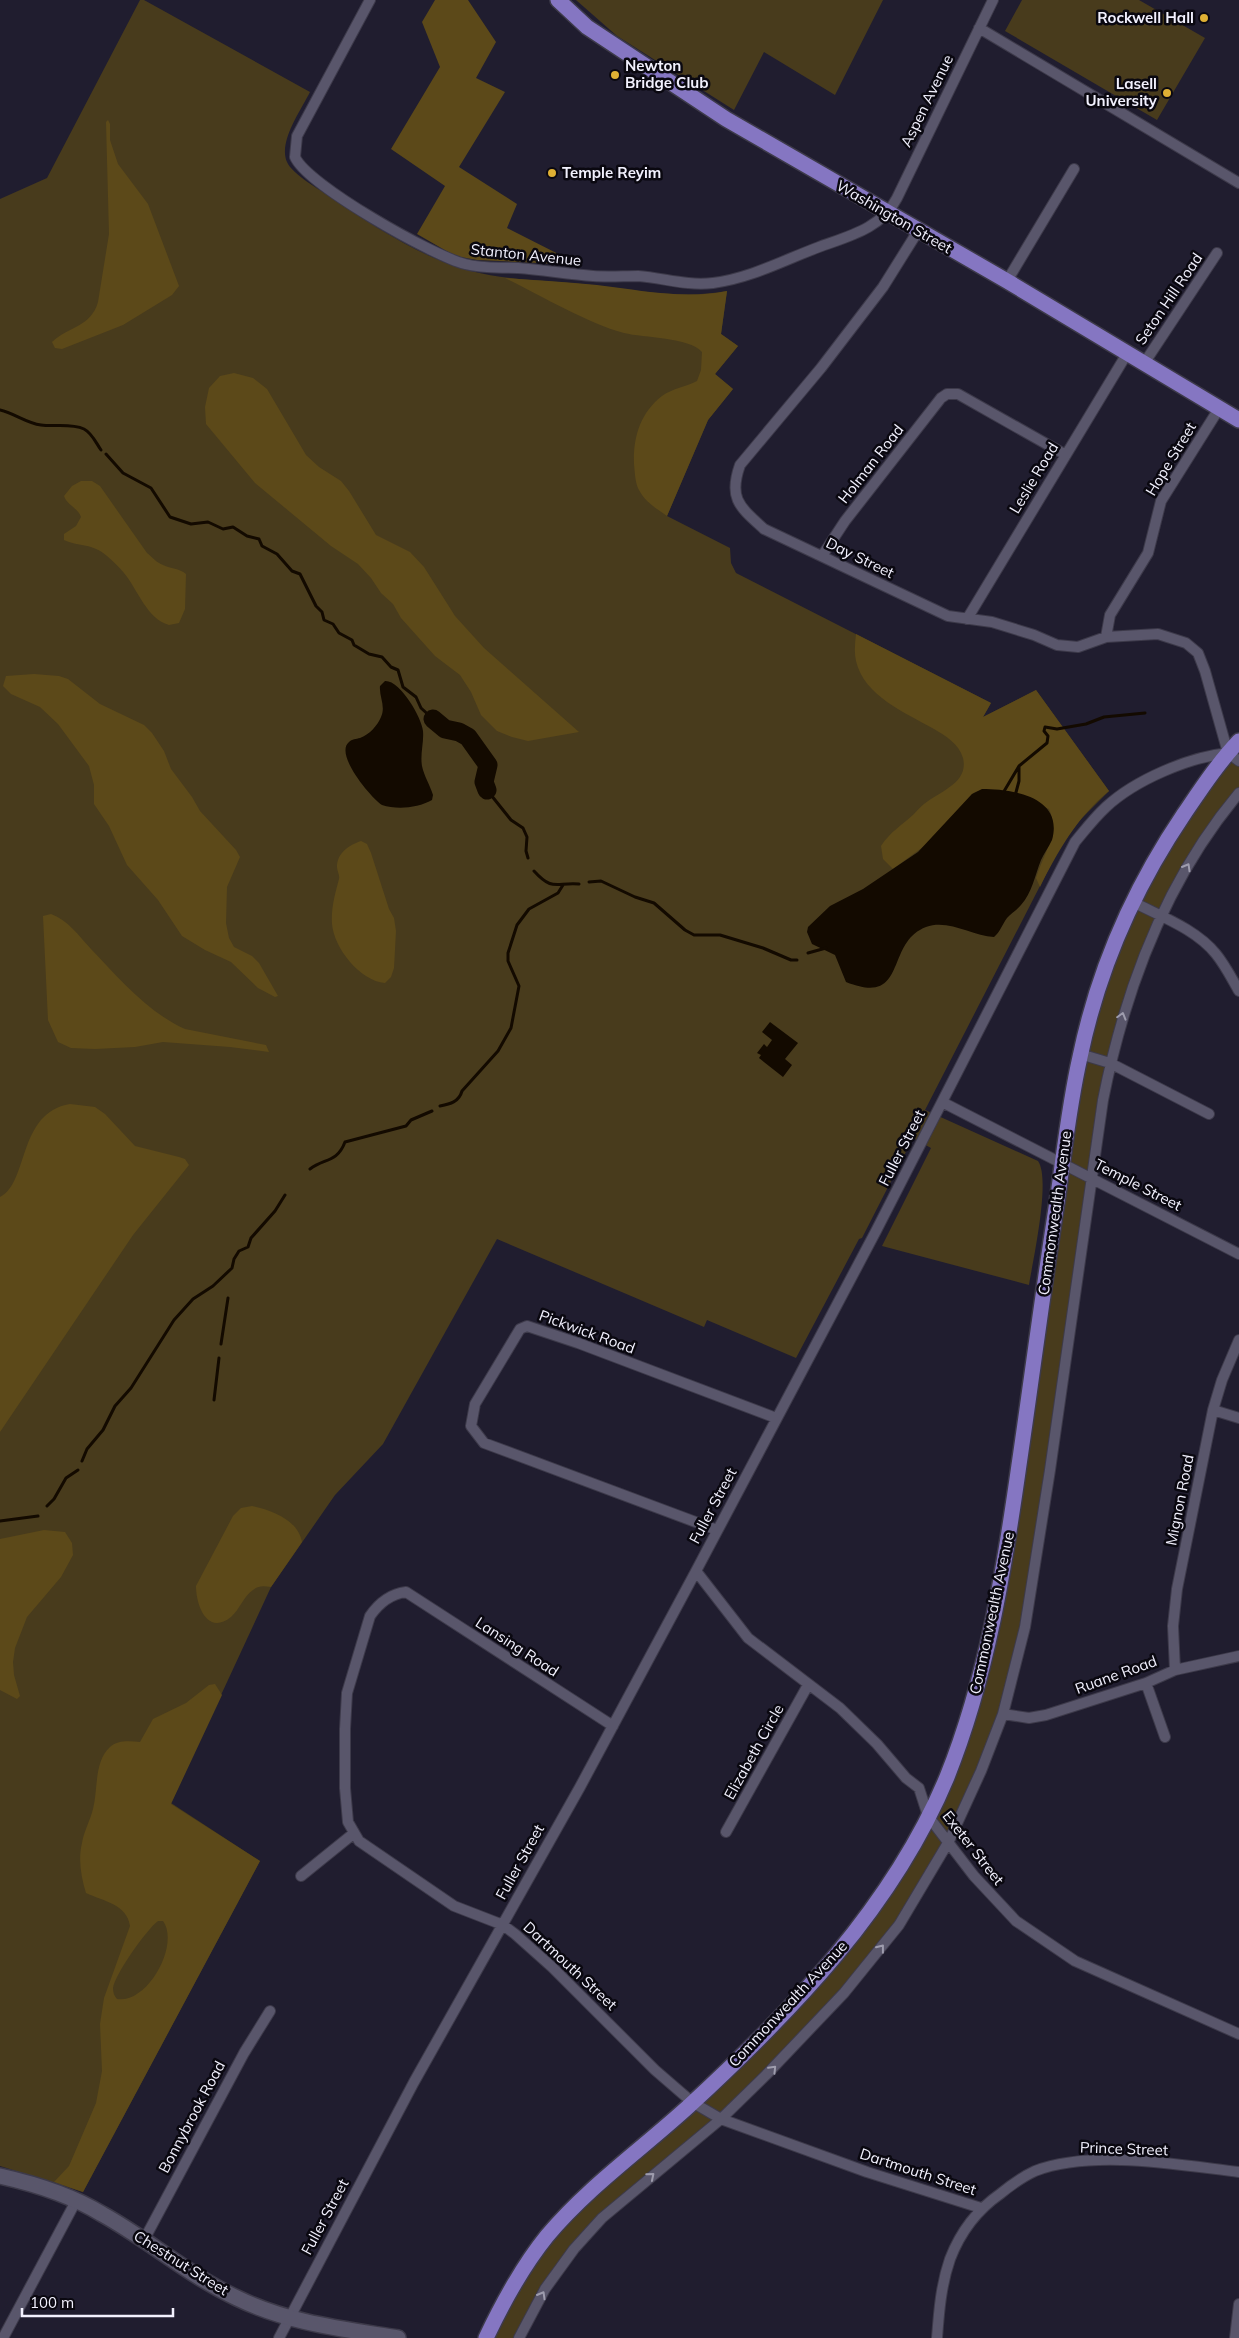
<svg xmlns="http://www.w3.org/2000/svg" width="1239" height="2338" font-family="Mulish,sans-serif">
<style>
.green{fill:#483b1c}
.forest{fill:#5c4919;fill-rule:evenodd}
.water{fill:#130a00}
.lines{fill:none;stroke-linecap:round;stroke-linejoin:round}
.stream{stroke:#130a00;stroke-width:3}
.river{stroke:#130a00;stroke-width:19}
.minor-casing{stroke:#3d3a4a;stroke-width:12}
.secondary-casing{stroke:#3d3a4a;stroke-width:18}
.primary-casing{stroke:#3d3a4a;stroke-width:18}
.minor{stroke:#59566b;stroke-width:10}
.secondary{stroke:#59566b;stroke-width:15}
.primary{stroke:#8576c2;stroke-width:15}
.oneway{stroke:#9e9cad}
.poi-dot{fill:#dfb034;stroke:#0a0810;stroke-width:2}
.labels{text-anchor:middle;stroke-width:5;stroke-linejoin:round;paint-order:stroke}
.poi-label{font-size:15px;font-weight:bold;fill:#f2f1fe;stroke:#0a0810;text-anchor:end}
.street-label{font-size:15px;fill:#f2f1fe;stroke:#0a0810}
</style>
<rect width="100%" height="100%" fill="#201d2f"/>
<!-- green -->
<path class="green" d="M 140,0 L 144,0 L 310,92 C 301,110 278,142 287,162 C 292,174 320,190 331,197 C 369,224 426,260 471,271 C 513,282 557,280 599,286 C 642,291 684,299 727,291 L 721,334 L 738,346 L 715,374 L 733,389 L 708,420 L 667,516 L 730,548 L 731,563 L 736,573 L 991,703 L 983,717 L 1036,690 L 1109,791 L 1080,820 L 1060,847 L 925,1110 L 1038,1161 C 1051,1179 1033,1260 1029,1285 L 882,1246 L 931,1148 L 913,1138 L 862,1238 L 859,1239 L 796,1358 L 707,1320 L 704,1327 L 497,1239 L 383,1444 L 335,1495 L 271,1587 L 171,1803 L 260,1861 L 83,2192 L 0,2166 L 0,199 L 47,178 Z
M 576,0 L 883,0 L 835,95 L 764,52 L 734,110 L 617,36 Z
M 1022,0 L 1139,0 L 1205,38 L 1157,120 L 1005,31 Z
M 1239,741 L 1239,793 L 1178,883 L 1116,1040 L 1025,1627 L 1003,1714 L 921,1891 L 817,2023 L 574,2249 L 519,2338 L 486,2338 L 545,2238 L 818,1977 L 909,1850 L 978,1687 L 1074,1088 L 1133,902 Z"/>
<!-- forest -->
<path class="forest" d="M 435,0 L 468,0 L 496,42 L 476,78 L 505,92 L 459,167 L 517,204 L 507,228 L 580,265 L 477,260 L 455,256 L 417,234 L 445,186 L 391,149 L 440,67 L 422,22 Z
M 108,120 L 110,124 L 110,140 L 118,164 L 148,204 L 179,286 L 172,295 L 123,325 L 62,349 L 55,348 L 52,342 C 69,326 91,327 98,302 L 109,234 L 106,122 Z
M 505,278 C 535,280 566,282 597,285 C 641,290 683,300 727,291 L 721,334 L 738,346 L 715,374 L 733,389 L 708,420 L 667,516 C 657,509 645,502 639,490 C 635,483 635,473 634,464 C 633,438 640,413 662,396 C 673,388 686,387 697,381 L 701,370 L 702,352 C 689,337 644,338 624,333 C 587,323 540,295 505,278 Z
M 234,373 L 253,378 L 267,389 L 306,455 L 319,467 L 341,481 L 349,491 L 376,535 L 410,552 L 424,567 L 455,616 L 484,648 L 579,732 L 528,741 L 512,737 L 497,731 L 481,715 L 471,692 L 460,675 L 435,656 L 401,618 L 393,604 L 381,593 L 371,578 L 358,564 L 331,546 L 255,483 L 206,424 L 205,407 L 209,388 L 220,376 Z
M 81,481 L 92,481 L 100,486 L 147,553 C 152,557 157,563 163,565 C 171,569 179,568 186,574 L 185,609 L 179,623 L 169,625 C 147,619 138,590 124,573 C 119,567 113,561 107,556 C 92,543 80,547 64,540 L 64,534 L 76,526 L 81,517 C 78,508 67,505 64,496 L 72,486 Z
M 856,634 L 991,703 L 983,717 L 1036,690 L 1109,791 C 1077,817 1058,851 1040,887 L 1036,878 C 1043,855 1060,833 1049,809 C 1031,803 987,782 972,794 L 927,844 L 893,869 L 883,859 L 881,846 C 890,832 902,825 914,814 C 917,811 920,807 924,804 C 940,791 969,783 963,758 C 959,744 946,736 934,729 C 906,713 864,696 856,661 C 854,652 855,643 856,634 Z
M 34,674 L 59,676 L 68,679 L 100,704 L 144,725 L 152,733 L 164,751 L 171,769 L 192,797 L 200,811 L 236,850 L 240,857 L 227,887 L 226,923 L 229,938 L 234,947 L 252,956 L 259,963 L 278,996 L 275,997 L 258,988 L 231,962 L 205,950 L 182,936 L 158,900 L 127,865 L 109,826 L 94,804 L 94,785 L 89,766 L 58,724 L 40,707 L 11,694 L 3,686 L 6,676 Z
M 361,841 L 367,844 L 371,853 L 389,909 L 394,918 L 396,931 L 394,968 L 391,977 L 385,983 C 360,981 334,948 332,924 C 331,908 335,894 339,879 C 340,875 337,871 337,867 C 337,853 349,845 361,841 Z
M 51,914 C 68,920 79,936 91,949 C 119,978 147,1012 185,1029 L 266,1045 L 269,1052 L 230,1047 L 163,1042 L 135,1047 L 95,1049 L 71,1048 L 58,1042 L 48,1020 L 43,916 Z
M 70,1104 L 95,1107 L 105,1114 L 135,1146 L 179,1157 L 185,1159 L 189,1165 L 133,1235 L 0,1432 L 0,1197 C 29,1183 17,1113 70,1104 Z
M 252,1506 C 272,1510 298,1520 302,1542 L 271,1587 C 264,1586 259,1585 253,1590 C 243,1597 240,1609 231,1617 C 207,1636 196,1605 196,1586 L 233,1516 L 241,1508 Z
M 44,1530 L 65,1532 L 72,1543 L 73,1555 L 61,1577 L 27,1617 L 15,1648 L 13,1662 L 14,1675 L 20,1696 L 17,1699 L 0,1690 L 0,1539 Z
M 215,1684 L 222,1695 L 171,1804 L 260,1861 L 83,2192 L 54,2182 L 69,2166 L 96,2103 L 102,2071 L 100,2024 L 104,1998 L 130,1926 C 127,1904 103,1901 86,1893 C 81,1877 78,1859 82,1843 C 84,1831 90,1821 93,1809 C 98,1790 94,1761 110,1747 C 117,1740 130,1741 140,1742 L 153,1719 L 186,1703 L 209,1685 ZM 158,1921 L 163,1921 C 180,1944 148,2004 117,1999 C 114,1996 113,1992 113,1988 C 115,1974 147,1929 158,1921 Z"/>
<!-- water -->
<path class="water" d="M 385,681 C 400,680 422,718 423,731 C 424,743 420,754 422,766 C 424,776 430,785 433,795 L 432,800 C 418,808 397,810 382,805 C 371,798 334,754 349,742 C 352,739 356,739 360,738 C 369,735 378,725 381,717 C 386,706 379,697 380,686 Z
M 982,789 C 1013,789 1064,797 1052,840 C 1049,847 1044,853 1041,860 C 1035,875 1032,893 1021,905 C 1017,910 1011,913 1007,918 C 1002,925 1000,932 994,937 C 972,936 949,919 926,927 C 884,943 909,1007 846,982 L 835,955 L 812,944 L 807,932 L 808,927 L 830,906 L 863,889 L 918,852 L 972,794 Z
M 770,1022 L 798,1043 L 785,1059 L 792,1065 L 783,1077 L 759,1058 L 761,1055 L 757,1053 L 764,1044 L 767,1047 L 772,1040 L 762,1032 Z"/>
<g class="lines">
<!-- stream -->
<path class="stream" d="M 0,410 C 14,413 26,423 41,425 C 54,427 71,423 84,429 C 92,433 96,443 101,450
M 106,454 L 123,473 L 151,488 L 170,517 L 191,524 L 208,522 L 223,529 L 233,527 L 247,536 L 259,539 L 262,546 L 277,554 L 292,571 L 300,574 L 316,606 L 322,612 L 324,620 L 333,624 L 339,633 L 352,640 L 354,645 L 369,654 L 382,657 L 391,667 L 398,670 L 403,687 L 416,697 L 421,708 L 433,719
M 487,790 L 511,820 L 523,828 L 527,837 L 526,851 L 528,858
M 1003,793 L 1019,766 L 1047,743 L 1048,736 L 1044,731 L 1045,727 L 1057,729 L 1086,724 L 1104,717 L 1145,713
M 1015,796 L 1019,781 L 1019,766
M 534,871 C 553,892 556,882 579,884
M 589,882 L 601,881 L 635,897 L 654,903 L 685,930 L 694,935 L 720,935 L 763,948 L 791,960 L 797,960
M 808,953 L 826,948
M 440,1106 C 450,1104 459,1102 462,1091 L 498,1051 L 511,1028 L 519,986 L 508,961 L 508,953 L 517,925 L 529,909 L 558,893 L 563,885
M 310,1169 C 324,1158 337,1163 345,1142 L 406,1126 L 411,1120 L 432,1111
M 221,1344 L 228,1298
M 214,1400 L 219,1358
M 82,1461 L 87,1449 L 103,1430 L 115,1406 L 131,1388 L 174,1320 L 193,1299 L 213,1286 L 232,1268 L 234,1259 L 239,1251 L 248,1247 L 251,1238 L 275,1211 L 285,1195
M 47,1506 L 54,1499 L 66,1478 L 78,1470
M 0,1521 L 38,1516"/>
<!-- river -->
<path class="river" d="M 433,719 L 445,729 L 459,732 L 468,737 L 488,765 L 484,782 L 487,790"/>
<defs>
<path id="minor" d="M 370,0 L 297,136 L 295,157 C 307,185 433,256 465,264 C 483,269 500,267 518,268 C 543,270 568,274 593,276 C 608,277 623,276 638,276 C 664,278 686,286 713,283 C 751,278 784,260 819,247 C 849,236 882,228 897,198 L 993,0
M 979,28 L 1239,183
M 918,231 L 883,287 L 821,368 L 740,465 C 728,499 740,507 764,529 L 948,616 L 992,622 L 1034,635 L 1057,645 L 1078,647 L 1106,637 L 1158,634 L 1186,643 L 1198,653 L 1205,671 L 1228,753
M 1007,281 L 1074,169
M 1145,362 L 1217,253
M 822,556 L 845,521 L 941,398 L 947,394 L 958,394 L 1066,455
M 967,619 L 1128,352
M 1106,637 L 1110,615 L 1148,553 L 1161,501 L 1220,407
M 1228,753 L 1239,761
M 1133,902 C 1160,916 1196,929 1216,954 C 1225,965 1232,979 1239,991
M 1080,1054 L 1110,1063 L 1209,1114
M 942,1102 L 1239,1254
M 1213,1410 L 1239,1418
M 717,1530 L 484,1443 L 471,1426 L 475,1404 L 520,1329 L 527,1326 L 578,1343 L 776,1418
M 696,1571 L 748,1638 L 840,1708 L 877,1744 L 906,1778 L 919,1788 L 928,1816 L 974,1876 L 1016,1921 L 1075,1961 L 1239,2034
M 1175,1670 L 1173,1626 L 1177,1589 L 1213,1410 L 1222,1380 L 1239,1340
M 1146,1683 L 1165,1737
M 1003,1714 L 1029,1718 L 1046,1715 L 1146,1683 L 1175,1670 L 1239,1656
M 613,1726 L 406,1592 C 390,1594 379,1603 370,1616 L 347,1693 L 345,1729 L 345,1788 L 348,1822 L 359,1841 L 454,1906 L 503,1925 L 515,1934 L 552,1967 L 655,2070 L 692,2102 L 721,2119 L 867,2172 L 981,2208
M 726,1832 L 808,1685
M 301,1876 L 353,1834
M 144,2240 L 244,2053 L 270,2011
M 3,2338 L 76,2201
M 279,2338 L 414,2082 L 580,1787 L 696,1571 L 876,1231 L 1075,842 C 1085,830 1094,818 1106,807 C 1135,780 1189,757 1228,753
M 519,2338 L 545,2289 L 574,2249 L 602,2218 L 721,2119 L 766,2075 L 844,1993 L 899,1925 L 949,1841 L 981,1771 L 1003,1714 L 1025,1627 L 1050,1470 L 1103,1100 C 1125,989 1165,881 1239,793
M 937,2338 C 939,2311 941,2285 950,2259 C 960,2233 977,2210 1000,2194 C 1011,2185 1022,2177 1035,2171 C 1093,2149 1179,2165 1239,2172
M 1235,2338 L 1239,2304"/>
<path id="secondary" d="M 0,2176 C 36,2184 71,2195 102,2214 C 149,2240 188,2275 237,2298 C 288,2323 343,2329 398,2338"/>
<path id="primary" d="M 558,0 L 587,27 L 726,119 L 1007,281 L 1239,420
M 486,2338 C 503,2302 522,2267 547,2236 C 588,2187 642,2149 689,2106 C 791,2012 893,1907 947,1777 C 987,1677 1004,1571 1019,1465 C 1032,1377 1043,1290 1057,1202 C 1064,1154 1069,1105 1080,1057 C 1098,970 1134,888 1184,814 C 1201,789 1218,763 1239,741"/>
</defs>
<!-- minor casing -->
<use href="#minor" class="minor-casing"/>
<!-- secondary casing -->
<use href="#secondary" class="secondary-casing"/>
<!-- primary casing -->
<use href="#primary" class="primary-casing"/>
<!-- minor -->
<use href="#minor" class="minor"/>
<!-- secondary -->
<use href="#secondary" class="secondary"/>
<!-- primary -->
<use href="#primary" class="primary"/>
</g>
<!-- one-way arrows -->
<defs><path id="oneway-chevron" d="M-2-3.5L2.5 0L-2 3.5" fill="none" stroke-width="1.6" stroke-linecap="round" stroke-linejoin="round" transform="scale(1.25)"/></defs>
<g class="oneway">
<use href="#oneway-chevron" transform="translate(1187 867) rotate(-60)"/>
<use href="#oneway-chevron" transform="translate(1122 1016) rotate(-74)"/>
<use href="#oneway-chevron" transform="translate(881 1948) rotate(-52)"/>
<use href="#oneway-chevron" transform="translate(773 2069) rotate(-46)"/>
<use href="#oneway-chevron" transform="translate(651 2176) rotate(-40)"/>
<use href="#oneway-chevron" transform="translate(542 2295) rotate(-60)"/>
</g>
<!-- markers -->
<g class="poi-dot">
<circle cx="1204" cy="18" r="5"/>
<circle cx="615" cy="75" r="5"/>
<circle cx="1167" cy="93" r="5"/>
<circle cx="552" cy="173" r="5"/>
</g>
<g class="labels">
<!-- poi labels -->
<g class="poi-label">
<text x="1194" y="23">Rockwell Hall</text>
<text x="625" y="71" text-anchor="start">Newton<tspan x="625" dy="17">Bridge Club</tspan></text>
<text x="1157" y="89">Lasell<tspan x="1157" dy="17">University</tspan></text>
<text x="562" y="178" text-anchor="start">Temple Reyim</text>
</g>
<!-- street labels -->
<g class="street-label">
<text transform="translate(927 101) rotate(-64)" y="5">Aspen Avenue</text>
<text transform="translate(894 217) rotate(30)" y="5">Washington Street</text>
<text transform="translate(526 255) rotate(6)" y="5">Stanton Avenue</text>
<text transform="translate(1169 299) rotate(-56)" y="5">Seton Hill Road</text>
<text transform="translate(1171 459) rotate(-59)" y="5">Hope Street</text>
<text transform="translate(871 464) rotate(-52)" y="5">Holman Road</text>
<text transform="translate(1034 478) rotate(-59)" y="5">Leslie Road</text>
<text transform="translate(860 558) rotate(26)" y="5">Day Street</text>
<text transform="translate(902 1148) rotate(-63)" y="5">Fuller Street</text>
<text transform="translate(1138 1185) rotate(27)" y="5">Temple Street</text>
<text transform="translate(1055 1213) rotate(-82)" y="5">Commonwealth Avenue</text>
<text transform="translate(587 1332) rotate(20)" y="5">Pickwick Road</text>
<text transform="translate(1180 1500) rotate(-79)" y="5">Mignon Road</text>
<text transform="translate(713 1506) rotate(-62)" y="5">Fuller Street</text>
<text transform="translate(992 1613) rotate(-78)" y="5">Commonwealth Avenue</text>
<text transform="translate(517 1647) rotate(33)" y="5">Lansing Road</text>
<text transform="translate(1116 1675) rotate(-20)" y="5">Ruane Road</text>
<text transform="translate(754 1752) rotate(-61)" y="5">Elizabeth Circle</text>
<text transform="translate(973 1848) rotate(52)" y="5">Exeter Street</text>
<text transform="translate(520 1862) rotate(-61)" y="5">Fuller Street</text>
<text transform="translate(570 1966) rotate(43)" y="5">Dartmouth Street</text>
<text transform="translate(788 2004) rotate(-47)" y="5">Commonwealth Avenue</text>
<text transform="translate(192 2117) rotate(-62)" y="5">Bonnybrook Road</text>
<text transform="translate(1124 2149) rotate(2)" y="5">Prince Street</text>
<text transform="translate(918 2172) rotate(18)" y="5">Dartmouth Street</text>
<text transform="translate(325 2217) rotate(-62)" y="5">Fuller Street</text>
<text transform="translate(181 2263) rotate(32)" y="5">Chestnut Street</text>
</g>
</g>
<!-- scale -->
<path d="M22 2308v8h151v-8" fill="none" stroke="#f2f1fe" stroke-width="2.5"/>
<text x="30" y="2308" font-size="15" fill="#f2f1fe" stroke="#0a0810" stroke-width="4" paint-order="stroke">100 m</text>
</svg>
